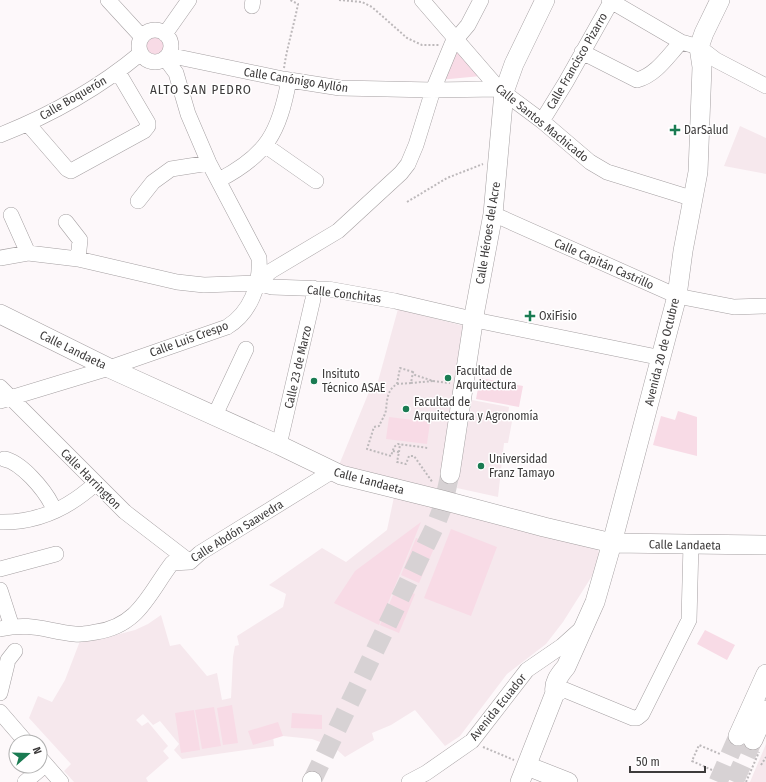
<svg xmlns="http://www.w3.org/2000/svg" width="766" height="782" font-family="'Fira Sans Condensed',sans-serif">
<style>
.built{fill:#f6e8ed}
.green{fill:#f8dbe6}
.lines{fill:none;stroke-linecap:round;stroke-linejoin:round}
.major-tunnel{stroke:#d7d2d4;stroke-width:19;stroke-dasharray:19 10;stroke-linecap:butt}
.minor-casing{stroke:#a5a0a2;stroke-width:16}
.major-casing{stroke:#a5a0a2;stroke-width:20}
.path{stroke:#bdb9bb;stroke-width:2;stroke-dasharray:2 2;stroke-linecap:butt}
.minor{stroke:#fff;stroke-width:15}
.major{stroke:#fff;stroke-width:19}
.poi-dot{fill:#1a7b52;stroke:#fff;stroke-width:1.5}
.labels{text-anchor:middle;stroke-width:3;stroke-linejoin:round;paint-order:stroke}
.street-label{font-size:12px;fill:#3d3b3b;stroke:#fff}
.poi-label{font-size:12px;fill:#3d3b3b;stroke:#fff;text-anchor:start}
.neighbourhood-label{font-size:13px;letter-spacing:1px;fill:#3d3b3b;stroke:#fff}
</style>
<rect width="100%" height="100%" fill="#fdf8fa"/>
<!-- built -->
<path class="built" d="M 740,126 L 766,138 L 766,174 L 724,166 Z
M 398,309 L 464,326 L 440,486 L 434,490 L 339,465 L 371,387 L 375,389 L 377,385 Z
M 472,400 L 509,407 L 508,415 L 513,416 L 508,443 L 504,443 L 498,497 L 457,488 Z
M 394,497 L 596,547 L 600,554 L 592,576 L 563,622 L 546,644 L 507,674 L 460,736 L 445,746 L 415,710 L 391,725 L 372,733 L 374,740 L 345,757 L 334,747 L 312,739 L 273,735 L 274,746 L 182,759 L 174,750 L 179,744 L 160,721 L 153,725 L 143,714 L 136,720 L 142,726 L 148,722 L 168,746 L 163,751 L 169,758 L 146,778 L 148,782 L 74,782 L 64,771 L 71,764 L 29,718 L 38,696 L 52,702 L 65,680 L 80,641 L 112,636 L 135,630 L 148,624 L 161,615 L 170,646 L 180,644 L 207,676 L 217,673 L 222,700 L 231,698 L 233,657 L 235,646 L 239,645 L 237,636 L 283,607 L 286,594 L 269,585 L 322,548 L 346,562 L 387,530 Z
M 766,744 L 766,782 L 750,782 Z"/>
<!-- green -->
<path class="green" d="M145 46a10 10 0 1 1 20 0a10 10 0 1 1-20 0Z
M 455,47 L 481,76 L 439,80 Z
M 480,378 L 523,386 L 519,407 L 476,399 Z
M 678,411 L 697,417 L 697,456 L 653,445 L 661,416 L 675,420 Z
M 389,417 L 430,422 L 427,444 L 386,439 Z
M 421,522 L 379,625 L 334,603 L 355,571 Z
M 451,529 L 497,547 L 471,616 L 424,598 Z
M 416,538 L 435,546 L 419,583 L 401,575 Z
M 397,586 L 415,594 L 399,633 L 380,625 Z
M 705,630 L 735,645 L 727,660 L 697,644 Z
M 232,705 L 238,743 L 223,745 L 217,708 Z
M 214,707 L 221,746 L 202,749 L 195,710 Z
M 194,710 L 200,750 L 181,753 L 175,713 Z
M 292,713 L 322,715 L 322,729 L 291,728 Z
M 278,722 L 283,736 L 253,745 L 248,731 Z"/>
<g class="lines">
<!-- major-tunnel -->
<path class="major-tunnel" d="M 312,781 L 436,524 L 443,506 L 450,474
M 718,782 L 738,736
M 734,782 L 753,740"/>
<defs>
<path id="minor" d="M 108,0 L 142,37
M 422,0 L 499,89 L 542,121 L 590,162 L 607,172 L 694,199
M 609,0 L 681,42 L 699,47 L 716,60 L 766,86
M 252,6 L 253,0
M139 46a16 16 0 1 1 32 0a16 16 0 1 1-32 0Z
M 165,34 L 189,0
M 582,52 L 637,80 C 656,75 668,56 681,42
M 168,55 L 283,79 L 340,88 L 433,90 L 499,89
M 542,121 L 566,82 L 612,0
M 28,124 L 67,169 L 71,171 L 144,131 L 148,126 L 148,123 L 118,72
M 0,135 C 51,115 99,88 141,53
M 266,146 L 316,181
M 219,180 C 267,155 279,133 289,80
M 138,201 L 153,182 L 171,169 L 209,163
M 493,214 L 677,296 L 734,307 L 766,306
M 11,215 L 28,253
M 66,222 L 80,240 L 78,259
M 0,258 L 28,253 L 78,259 L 177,282 L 204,285 L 257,283 L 272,287 L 328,289 L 395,301 L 485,322 L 662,358
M 257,283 L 271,271 L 338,231 L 401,173 L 408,164 L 416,145 L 433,90 L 452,44 L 468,25 L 481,0
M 0,387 L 125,512 L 190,562
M 0,401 L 109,368 L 227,327 C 250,313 261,285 259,258 L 209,163 L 188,114 L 176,73 L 165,58
M 215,415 L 246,349
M 279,445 L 313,299 L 313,288
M 4,459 C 21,462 44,489 52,505
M 0,522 C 38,523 69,508 96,483
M 0,569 L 56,554
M 0,590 L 12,627
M 0,629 C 32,622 46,631 75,634 C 82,635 90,633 96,632 C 139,626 149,593 172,563 L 190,562 L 200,553 L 331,472
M 560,690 L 565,690 L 633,718 L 637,718 L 642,714 L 689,620 L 691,544
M 0,693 L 8,660 L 15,651
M 0,712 L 26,742
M 40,758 L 61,782
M 25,782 L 45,765
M 409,782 L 426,773 L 472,741 L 527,670 L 562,646 L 582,628"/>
<path id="major" d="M 0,314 L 109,368 L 279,445 L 341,475 L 442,500 L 544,527 L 612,543 L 766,545
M 450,474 L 475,310 L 493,214 L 504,92 L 514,64 L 545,0
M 555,693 C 553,683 559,675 566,667 L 595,602 L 612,543 L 677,296 L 683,251 L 698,172 L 702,67 L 699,47 L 704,33 L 720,0
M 738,736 L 766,674
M 753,740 L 766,710
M 527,766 L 568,782
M 312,782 L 312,781
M 520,782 L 555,693 L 560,690"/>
</defs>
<!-- minor casing -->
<use href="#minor" class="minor-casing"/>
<!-- major casing -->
<use href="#major" class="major-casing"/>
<!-- path -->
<path class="path" d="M 339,0 L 362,2 L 372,7 L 407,38 L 422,45 L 439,45
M 284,68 C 287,47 294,25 298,4 L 290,0
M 407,202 L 447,178 L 483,164
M 413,372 L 400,368 L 397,384 C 387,390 387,400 386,410 C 385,416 381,421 379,426 L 374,427 L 367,449 L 391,456 L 394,447 L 398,444 L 428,448
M 433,381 L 450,383
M 397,384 L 411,383 L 413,372 L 415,375 L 433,381 L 411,383
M 393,451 L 399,452 L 397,462 L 406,464 L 409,456 L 414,456 L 433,483
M 399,452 L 400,444
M 483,747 L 514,760
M 761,765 L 766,757
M 712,770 L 692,761 L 699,745 L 720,754
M 746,782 L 759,752"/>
<!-- minor -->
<use href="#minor" class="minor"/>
<!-- major -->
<use href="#major" class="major"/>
</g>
<!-- markers -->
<g class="poi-dot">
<path d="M673 124h4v4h4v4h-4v4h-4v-4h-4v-4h4z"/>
<path d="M528 310h4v4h4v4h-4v4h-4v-4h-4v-4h4z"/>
<circle cx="448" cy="378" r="4"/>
<circle cx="314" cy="381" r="4"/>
<circle cx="406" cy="409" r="4"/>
<circle cx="481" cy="466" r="4"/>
</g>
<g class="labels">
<!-- street labels -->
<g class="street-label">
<text transform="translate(577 61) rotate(-60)" y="4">Calle Francisco Pizarro</text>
<text transform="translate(296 80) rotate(9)" y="4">Calle Canónigo Ayllón</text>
<text transform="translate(73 98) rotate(-30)" y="4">Calle Boquerón</text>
<text transform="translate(542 123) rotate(39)" y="4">Calle Santos Machicado</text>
<text transform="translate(488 233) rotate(-81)" y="4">Calle Héroes del Acre</text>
<text transform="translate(604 264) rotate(24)" y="4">Calle Capitán Castrillo</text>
<text transform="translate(344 294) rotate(7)" y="4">Calle Conchitas</text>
<text transform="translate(189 339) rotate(-20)" y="4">Calle Luis Crespo</text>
<text transform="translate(73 350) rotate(26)" y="4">Calle Landaeta</text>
<text transform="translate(662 352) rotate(-76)" y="4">Avenida 20 de Octubre</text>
<text transform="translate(298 367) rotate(-77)" y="4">Calle 23 de Marzo</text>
<text transform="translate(91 479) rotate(45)" y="4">Calle Harrington</text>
<text transform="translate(369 481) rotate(15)" y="4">Calle Landaeta</text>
<text transform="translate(237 531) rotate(-32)" y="4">Calle Abdón Saavedra</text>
<text transform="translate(685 545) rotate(1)" y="4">Calle Landaeta</text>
<text transform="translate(498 707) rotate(-51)" y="4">Avenida Ecuador</text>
</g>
<!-- poi labels -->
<g class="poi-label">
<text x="684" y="134">DarSalud</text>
<text x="539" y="320">OxiFisio</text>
<text x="456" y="375">Facultad de<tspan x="456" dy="14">Arquitectura</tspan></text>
<text x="322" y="378">Insituto<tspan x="322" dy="14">Técnico ASAE</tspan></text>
<text x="414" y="406">Facultad de<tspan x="414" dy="14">Arquitectura y Agronomía</tspan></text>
<text x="489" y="463">Universidad<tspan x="489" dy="14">Franz Tamayo</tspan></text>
</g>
<!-- neighbourhood labels -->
<g class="neighbourhood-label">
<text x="201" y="94">ALTO SAN PEDRO</text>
</g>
</g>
<!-- north arrow -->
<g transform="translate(28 754) rotate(70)"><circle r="19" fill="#ffffff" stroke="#b1b1b1"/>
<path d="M0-3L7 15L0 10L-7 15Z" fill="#1a7b52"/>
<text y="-6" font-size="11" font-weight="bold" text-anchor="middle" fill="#3d3b3b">N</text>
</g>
<!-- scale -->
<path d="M630 766v6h75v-6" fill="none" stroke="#3d3b3b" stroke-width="2"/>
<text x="636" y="766" font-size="12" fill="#3d3b3b" stroke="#ffffff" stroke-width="3" paint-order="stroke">50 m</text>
</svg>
